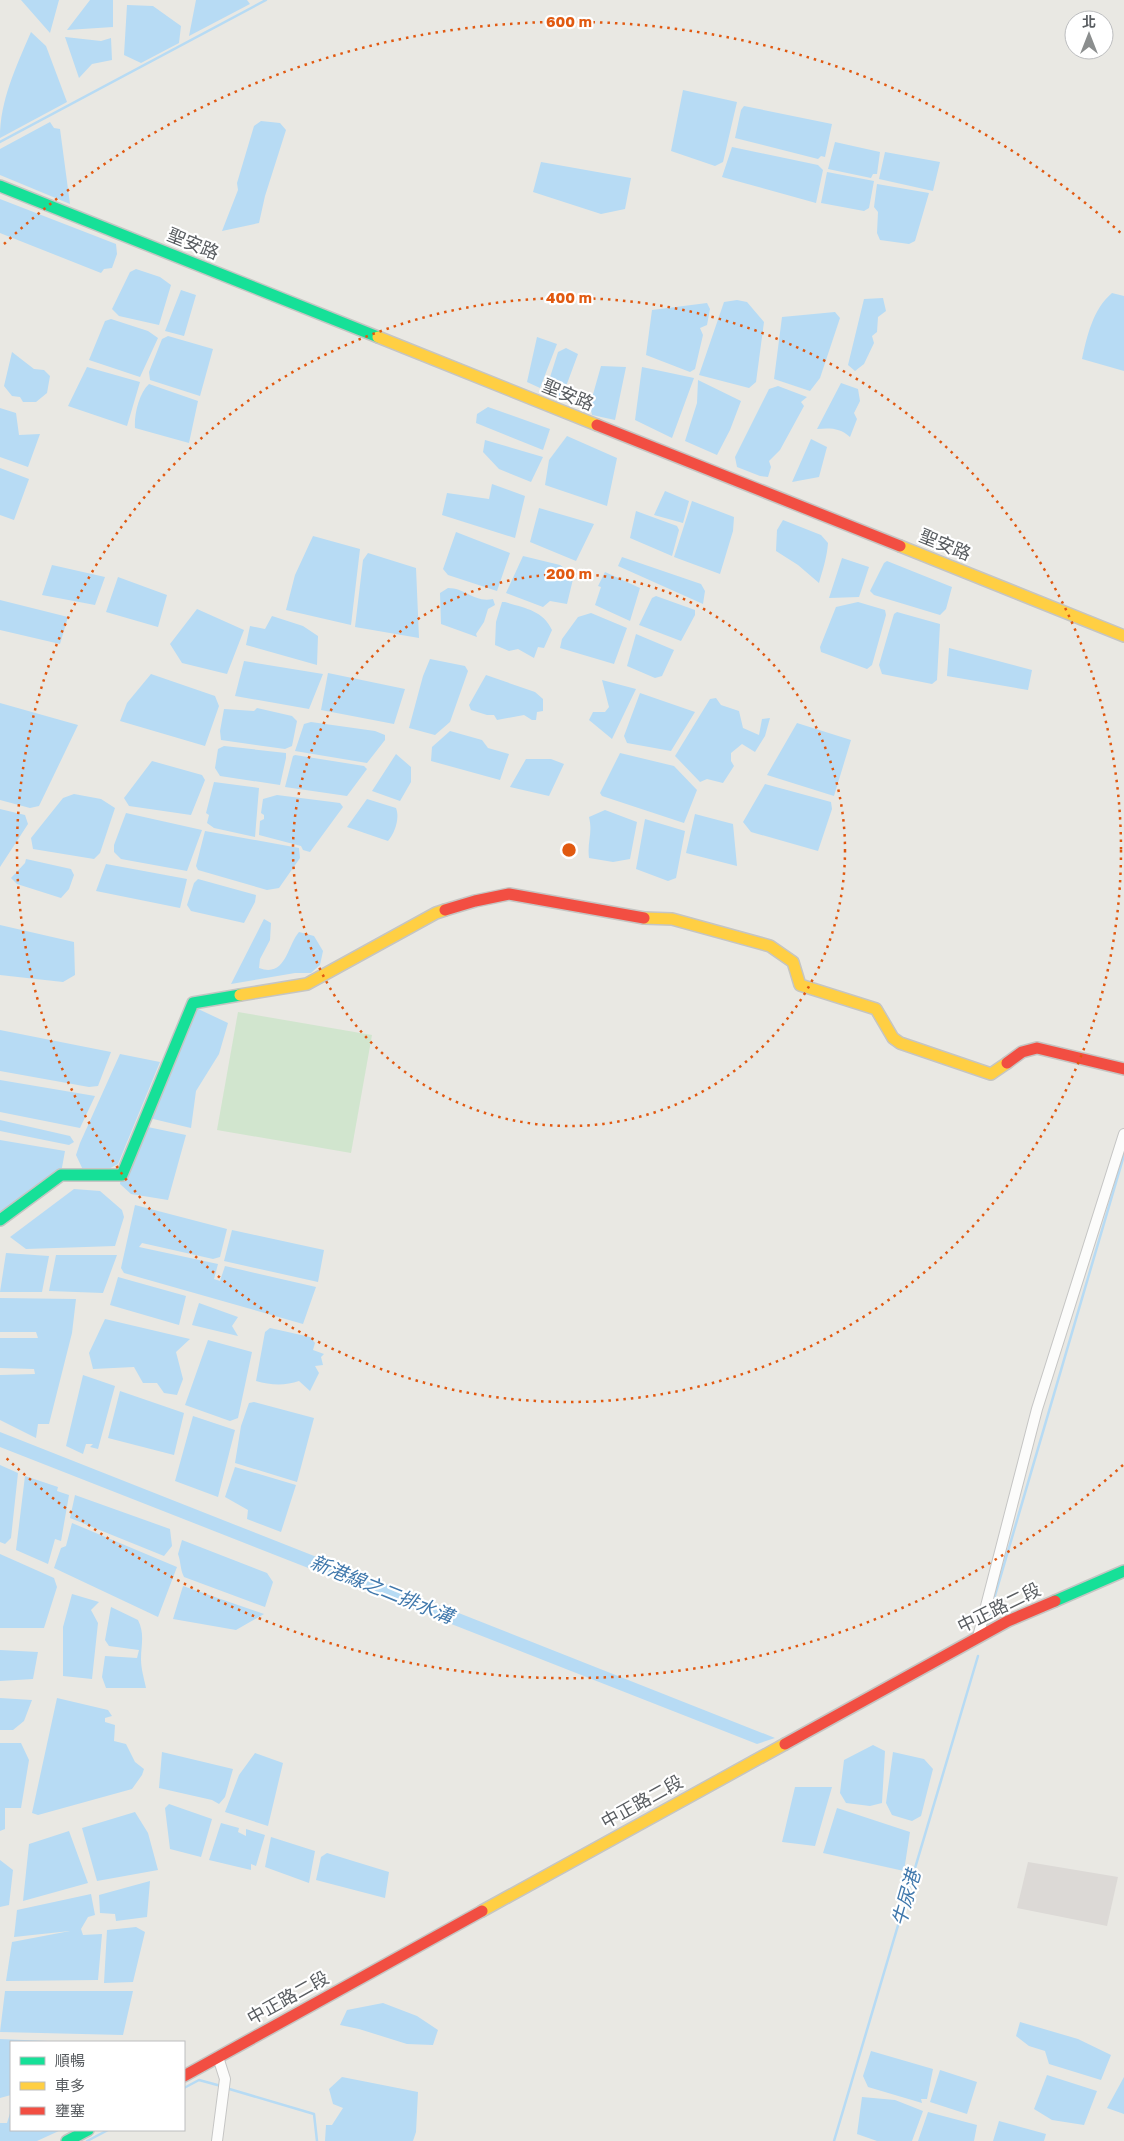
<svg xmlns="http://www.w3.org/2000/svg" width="1124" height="2141" font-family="'Golos Text','Noto Sans TC',sans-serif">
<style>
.industrial{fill:#dcd9d6}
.green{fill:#d1e5ce}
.water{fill:#b7dbf4}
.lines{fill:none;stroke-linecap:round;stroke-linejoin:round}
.stream{stroke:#b7dbf4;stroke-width:2.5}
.street-casing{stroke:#c5c5c4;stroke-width:12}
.fast-casing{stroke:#c5c5c3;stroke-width:14}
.slow-casing{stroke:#c5c5c3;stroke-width:14}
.jam-casing{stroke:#c5c5c3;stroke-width:14}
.street{stroke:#fcfcfb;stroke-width:10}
.fast{stroke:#16e098;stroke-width:11}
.slow{stroke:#ffcf43;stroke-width:11}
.jam{stroke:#f24e42;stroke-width:11}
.ring{fill:none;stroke:#e15910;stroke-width:2.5;stroke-dasharray:2.5 5}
.labels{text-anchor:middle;stroke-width:4.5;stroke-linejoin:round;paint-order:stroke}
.street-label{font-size:18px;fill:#595d61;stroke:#fff}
.water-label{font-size:19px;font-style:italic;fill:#4078ac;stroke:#fff}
.centre{fill:#e15910;stroke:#fff;stroke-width:2.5}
.ring-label{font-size:15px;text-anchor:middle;font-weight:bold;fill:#e15910;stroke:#fff;stroke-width:4.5;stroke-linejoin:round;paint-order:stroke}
</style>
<rect width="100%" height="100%" fill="#e9e8e3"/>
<!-- industrial -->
<path class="industrial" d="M 1028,1862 L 1118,1877 L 1107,1926 L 1017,1908 Z"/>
<!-- green -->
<path class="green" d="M 238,1012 L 372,1035 L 351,1153 L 217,1130 Z"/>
<!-- water -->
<path class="water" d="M 21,0 L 59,0 L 50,33 Z
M 90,0 L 113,0 L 113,27 L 67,30 Z
M 196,0 L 247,0 L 250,4 L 189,36 Z
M 127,5 L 153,6 L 181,26 L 179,43 L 141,63 L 124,55 Z
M 31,32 L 46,46 L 67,102 L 0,138 C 0,100 16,67 31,32 Z
M 65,37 L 101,41 L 111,38 L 112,60 L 92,64 L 79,78 Z
M 683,90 L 737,102 L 723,162 L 715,166 L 671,151 Z
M 744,106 L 832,124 L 825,157 L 821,156 L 818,159 L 735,138 L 741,110 Z
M 261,121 L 280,123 L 286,130 L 265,196 L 259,223 L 222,231 L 238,190 L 237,183 L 254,126 Z
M 50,122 L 54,128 L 60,129 L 70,204 L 0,175 L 0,149 Z
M 835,142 L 880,152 L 877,174 L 873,174 L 871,178 L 828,169 Z
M 732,147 L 818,165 L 823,170 L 816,203 L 722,177 Z
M 885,152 L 940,162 L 933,191 L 879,179 Z
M 541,162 L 631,178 L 625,209 L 601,214 L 533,192 Z
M 827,172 L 874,181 L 869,208 L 864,211 L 821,203 Z
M 877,184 L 929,193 L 915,241 L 909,244 L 880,240 L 877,233 L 878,212 L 874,207 Z
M 0,199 L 116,244 L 117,254 L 112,268 L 104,269 L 101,273 L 0,233 Z
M 136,269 L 160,277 L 171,285 L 159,325 L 119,316 L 112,309 L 130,272 Z
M 181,290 L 196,295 L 184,336 L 165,331 Z
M 1112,293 L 1124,296 L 1124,371 L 1082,359 C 1087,336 1093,309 1112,293 Z
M 883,298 L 886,311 L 878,317 L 877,332 L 872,336 L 874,343 L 864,364 L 855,371 L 848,365 L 864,299 Z
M 737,300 L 747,302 L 764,322 L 756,382 L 749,388 L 699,375 L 724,302 Z
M 707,303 L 710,309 L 707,325 L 700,328 L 703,335 L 695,369 L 690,372 L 646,355 L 652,310 Z
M 835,312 L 840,318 L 820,378 L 810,391 L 774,379 L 782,317 Z
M 111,319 L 148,331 L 158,338 L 140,377 L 89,360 L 105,321 Z
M 168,336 L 213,349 L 200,396 L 150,380 L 149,372 L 162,339 Z
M 537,337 L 557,344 L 540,388 L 527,382 Z
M 566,348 L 578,354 L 561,400 L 545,393 L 558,352 Z
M 12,352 L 34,369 L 44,370 L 50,376 L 47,393 L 36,402 L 23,402 L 20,397 L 12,396 L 4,386 Z
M 601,366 L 626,367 L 615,420 L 592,415 L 590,405 Z
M 87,367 L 140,382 L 127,426 L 68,406 Z
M 642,367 L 694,378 L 672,438 L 635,420 Z
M 698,380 L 741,401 L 730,430 L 717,455 L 685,441 L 697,403 Z
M 841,383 L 858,389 L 860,401 L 854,413 L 857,419 L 850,437 C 840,428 831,428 817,429 Z
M 149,384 L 198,401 L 189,443 L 135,428 C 134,415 139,393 149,384 Z
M 778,386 L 807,397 L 801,402 L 804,406 L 780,450 L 769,461 L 771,467 L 768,477 L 760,476 L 737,467 L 735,457 L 769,389 Z
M 488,407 L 550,429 L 543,450 L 476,423 L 477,414 Z
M 0,408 L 16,413 L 19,435 L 40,434 L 28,467 L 0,457 Z
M 567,436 L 617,458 L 607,506 L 545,485 L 549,460 Z
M 811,439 L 827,447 L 819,477 L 792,482 Z
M 485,440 L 543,457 L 531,482 L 499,469 L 483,452 Z
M 0,468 L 29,479 L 14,520 L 0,515 Z
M 492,484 L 525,496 L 515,538 L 442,515 L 447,493 L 489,499 Z
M 665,491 L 689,501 L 683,523 L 654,515 Z
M 692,501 L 734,517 L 733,531 L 720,574 L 674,557 Z
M 539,508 L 594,524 L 576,561 L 530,542 Z
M 636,511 L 677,526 L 679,530 L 672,556 L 630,538 Z
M 783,520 L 821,535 L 828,543 C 827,557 823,569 819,583 L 798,565 L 776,551 L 777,530 Z
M 456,532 L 510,553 L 497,591 L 448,575 L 443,569 Z
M 313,536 L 360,549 L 351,625 L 286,610 L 295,575 Z
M 368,553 L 416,568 L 419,638 L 355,627 L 363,560 Z
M 523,556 L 560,565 L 574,575 L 567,604 L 550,601 L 543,607 L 506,593 Z
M 622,557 L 701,584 L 705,591 L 703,604 L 618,566 Z
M 842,558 L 869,567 L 859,597 L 829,598 Z
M 887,561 L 952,587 L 946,609 L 940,615 L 874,595 L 870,591 L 884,563 Z
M 52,565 L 105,577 L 95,605 L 42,595 Z
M 605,572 L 640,588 L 630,621 L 595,605 L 601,587 L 598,586 Z
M 118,577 L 167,595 L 158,627 L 106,612 Z
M 448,588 C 466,588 474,603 493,599 L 495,605 L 488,609 L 484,622 L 476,634 L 477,637 L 441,624 L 440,593 Z
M 656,596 L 695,610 L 695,615 L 681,641 L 639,625 L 652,598 Z
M 0,600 L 68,617 L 60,644 L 0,630 Z
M 502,602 L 505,602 C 524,608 543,610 552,630 L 544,648 L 538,647 L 534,658 L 518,649 L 509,651 L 495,645 L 496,622 Z
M 858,602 L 885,610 L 886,615 L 872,665 L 867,669 L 821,652 L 820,647 L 836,607 Z
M 197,609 L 244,630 L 227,674 L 182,663 L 170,644 Z
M 897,612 L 940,624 L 937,680 L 932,684 L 882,674 L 879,665 L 894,614 Z
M 591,613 L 627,628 L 614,664 L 560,648 L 562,639 L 578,617 Z
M 272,616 L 303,626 L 318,636 L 317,665 L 246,645 L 250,626 L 265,629 Z
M 636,634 L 674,650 L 662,676 L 655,678 L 627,666 Z
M 949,648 L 1032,670 L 1028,690 L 947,676 Z
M 430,659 L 465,666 L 468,671 L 450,722 L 435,735 L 409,728 L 423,676 Z
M 244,661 L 323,674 L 309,709 L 235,696 Z
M 328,673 L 405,689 L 394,724 L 321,710 Z
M 151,674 L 215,696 L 219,706 L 205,746 L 120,721 L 127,703 Z
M 486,675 L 535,692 L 543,699 L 543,711 L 537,712 L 536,720 L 532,720 L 524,715 L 497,720 L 494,715 L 487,715 L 471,710 L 469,705 Z
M 602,680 L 636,689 L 612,739 L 589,720 L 593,712 L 605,712 L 609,707 Z
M 640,693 L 695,712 L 671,751 L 627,743 L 624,736 Z
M 716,698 L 721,705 L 739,711 L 743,728 L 759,735 L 762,719 L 770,718 L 765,736 L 755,752 L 742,744 L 731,753 L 731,761 L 734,766 L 723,783 L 707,779 L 700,782 L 675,756 L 710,699 Z
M 0,703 L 78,725 L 39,806 L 30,808 L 0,800 Z
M 257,708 L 292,716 L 297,721 L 292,746 L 285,749 L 221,740 L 220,731 L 224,709 L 254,711 Z
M 311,722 L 375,731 L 385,735 L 385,740 L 367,763 L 295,751 L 304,724 Z
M 797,723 L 851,740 L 834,796 L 767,775 Z
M 450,731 L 482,740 L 488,748 L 509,754 L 500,780 L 431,761 L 432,747 Z
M 224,746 L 286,753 L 286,758 L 280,785 L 220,776 L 215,768 L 218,749 Z
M 620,753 L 674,766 L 697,790 L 684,823 L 602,796 L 600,793 Z
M 396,754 L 411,767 L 411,782 L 400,801 L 372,791 Z
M 295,755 L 364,766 L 367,769 L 347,796 L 285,787 L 293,756 Z
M 526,759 L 551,759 L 564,764 L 549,796 L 510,787 Z
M 152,761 L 202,775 L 205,780 L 191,815 L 129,806 L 124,798 Z
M 214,782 L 259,788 L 255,837 L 214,828 L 207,823 L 209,815 L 206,813 Z
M 765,784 L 831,802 L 832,809 L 818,851 L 751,832 L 743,822 Z
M 74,794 L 101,799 L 115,808 L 100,853 L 94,859 L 33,849 L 31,838 L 63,798 Z
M 277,795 L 340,803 L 343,807 L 310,852 L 303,850 L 301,846 L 259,835 L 260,821 L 264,819 L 264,815 L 261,813 L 263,799 Z
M 367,799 L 396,808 C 400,818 395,833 388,841 L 347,827 Z
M 0,809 L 25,815 L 28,824 L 0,867 Z
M 605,810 L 637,822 L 630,859 L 613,862 L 589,858 C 587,841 593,834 589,817 Z
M 126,813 L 202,830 L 187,871 L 121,859 L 114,852 L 114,845 Z
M 695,814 L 733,824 L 737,866 L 686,853 Z
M 645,819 L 685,831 L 676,878 L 668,881 L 636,869 Z
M 205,831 L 299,848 L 300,858 L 279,888 L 267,890 L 198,870 L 196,866 Z
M 26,859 L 71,869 L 74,875 L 69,889 L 61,898 L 17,884 L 11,878 L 25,863 Z
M 106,864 L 187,879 L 180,908 L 96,891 Z
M 198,879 L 256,895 L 255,902 L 244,923 L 191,911 L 187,905 L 194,883 Z
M 264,919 L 271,923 L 270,940 L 260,959 L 259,968 C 286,978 287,946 299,932 L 314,936 L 323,951 L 320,965 L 311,973 L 295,973 L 231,984 Z
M 0,925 L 74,942 L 75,975 L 63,982 L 0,975 Z
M 194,1007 L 228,1023 L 219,1054 L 196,1091 L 191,1128 L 149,1118 Z
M 0,1030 L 111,1052 L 98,1086 L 89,1087 L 0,1071 Z
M 120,1054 L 160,1062 L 118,1164 L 105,1171 L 83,1170 L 76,1155 L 80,1143 Z
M 0,1080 L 95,1096 L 80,1128 L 0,1112 Z
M 0,1120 L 70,1136 L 74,1142 L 69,1145 L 0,1131 Z
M 143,1126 L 186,1135 L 168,1200 L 131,1194 L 120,1184 L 121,1176 Z
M 0,1140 L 65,1151 L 61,1173 L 0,1216 Z
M 74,1189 L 100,1191 L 122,1210 L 124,1217 L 115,1246 L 26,1249 L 10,1237 Z
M 135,1205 L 227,1229 L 220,1257 L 213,1259 L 142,1243 L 139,1247 L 218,1264 L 214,1279 L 220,1281 L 225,1266 L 316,1287 L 303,1324 L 124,1273 L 121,1268 Z
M 232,1230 L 324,1250 L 318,1282 L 224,1261 Z
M 6,1253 L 49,1256 L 42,1292 L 0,1292 Z
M 56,1255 L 117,1255 L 103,1293 L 49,1291 Z
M 118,1277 L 186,1296 L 179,1325 L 110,1305 Z
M 0,1298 L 76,1299 L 72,1333 L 49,1424 L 38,1424 L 36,1438 L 0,1420 L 0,1375 L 35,1374 L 34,1369 L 0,1368 L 0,1338 L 38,1338 L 36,1332 L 0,1332 Z
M 199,1303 L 238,1317 L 232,1326 L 238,1336 L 192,1325 Z
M 105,1319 L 190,1339 L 176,1352 L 183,1379 L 177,1395 L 164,1393 L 157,1383 L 143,1383 L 134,1367 L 93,1369 L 89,1353 Z
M 270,1328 L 310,1337 L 315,1343 L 313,1350 L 324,1354 L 321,1357 L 323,1365 L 315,1366 L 319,1373 L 310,1391 L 299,1381 C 285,1386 270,1385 256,1381 L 265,1332 Z
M 208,1340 L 252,1352 L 238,1418 L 230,1421 L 185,1405 Z
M 83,1375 L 115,1386 L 98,1449 L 90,1447 L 93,1444 L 86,1444 L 83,1454 L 66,1446 Z
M 120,1391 L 184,1413 L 174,1455 L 108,1438 Z
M 254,1402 L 314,1418 L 297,1482 L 235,1463 L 241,1426 L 249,1403 Z
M 193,1416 L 235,1430 L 218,1497 L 175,1481 Z
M 0,1432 L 775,1738 L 757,1744 L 0,1447 Z
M 0,1465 L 18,1473 L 11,1538 L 5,1544 L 0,1542 Z
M 235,1467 L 296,1485 L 281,1532 L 247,1519 L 248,1510 L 225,1497 Z
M 25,1476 L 58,1487 L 57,1491 L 69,1495 L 61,1541 L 55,1539 L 48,1564 L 16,1550 Z
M 75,1495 L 170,1529 L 172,1546 L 164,1556 L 70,1518 Z
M 72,1523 L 177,1567 L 158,1617 L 54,1568 L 61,1548 L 66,1546 Z
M 182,1540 L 267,1573 L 273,1582 L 265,1607 L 184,1577 C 180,1569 181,1562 178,1554 Z
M 0,1554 L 54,1578 L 57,1587 L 44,1628 L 0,1628 Z
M 183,1586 L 264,1614 L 236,1630 L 173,1619 Z
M 72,1594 L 99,1602 L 91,1610 L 98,1623 L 92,1679 L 63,1676 L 63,1627 Z
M 111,1607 L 138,1620 C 145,1634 141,1645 141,1659 C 141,1669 144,1678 146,1688 L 106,1688 L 102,1677 L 105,1656 L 137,1658 L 139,1650 L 109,1646 L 105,1640 Z
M 0,1650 L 38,1652 L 33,1679 L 0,1681 Z
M 0,1698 L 32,1700 L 24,1721 L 13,1730 L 0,1730 Z
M 57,1698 L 108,1710 L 112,1716 L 105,1718 L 105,1722 L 115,1725 L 114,1741 L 126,1744 L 135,1762 L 144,1769 L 142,1775 L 132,1789 L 38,1815 L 32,1813 Z
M 0,1743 L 21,1743 L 29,1760 L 21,1808 L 5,1808 L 5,1829 L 0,1831 Z
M 873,1745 L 885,1751 L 882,1803 L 870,1806 L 846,1803 L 840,1793 L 844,1760 Z
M 162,1752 L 233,1769 L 225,1797 L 219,1804 L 212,1800 L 159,1788 Z
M 893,1752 L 924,1759 L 933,1769 L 921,1816 L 912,1821 L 892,1815 L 886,1803 Z
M 255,1753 L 283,1763 L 268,1826 L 225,1812 L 239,1775 Z
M 795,1787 L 832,1787 L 815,1846 L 782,1842 Z
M 169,1804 L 212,1819 L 201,1857 L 170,1849 L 165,1808 Z
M 837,1808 L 910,1832 L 904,1871 L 823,1853 Z
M 135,1812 L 148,1833 L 158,1870 L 97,1881 L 82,1828 Z
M 221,1823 L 239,1828 L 238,1832 L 246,1836 L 246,1829 L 265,1835 L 256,1866 L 251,1864 L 251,1870 L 209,1860 Z
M 69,1831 L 88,1883 L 23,1901 L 29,1844 Z
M 271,1837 L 315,1851 L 309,1883 L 265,1867 Z
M 327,1853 L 389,1872 L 385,1898 L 316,1880 L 321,1857 Z
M 0,1860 L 13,1870 L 9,1905 L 0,1907 Z
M 150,1881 L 147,1917 L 116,1921 L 115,1914 L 100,1913 L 99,1895 Z
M 91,1894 L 95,1915 L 88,1917 L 81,1929 L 83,1935 L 102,1934 L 98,1980 L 6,1981 L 12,1942 L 70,1931 L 14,1937 L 17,1910 Z
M 136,1927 L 145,1932 L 133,1982 L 104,1983 L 107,1930 Z
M 5,1991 L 133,1991 L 123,2035 L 0,2032 Z
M 383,2003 L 417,2016 L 438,2030 L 433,2045 L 407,2044 L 359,2029 L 340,2025 L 347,2010 Z
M 1020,2022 L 1078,2039 L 1111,2055 L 1101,2080 L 1049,2064 L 1045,2051 L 1029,2046 L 1016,2036 Z
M 0,2039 L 72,2042 L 11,2042 L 11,2095 L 0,2098 Z
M 871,2051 L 933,2069 L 927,2099 L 921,2099 L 922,2103 L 868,2087 L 863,2076 Z
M 940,2070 L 977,2082 L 967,2114 L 930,2102 Z
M 1047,2075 L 1097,2091 L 1084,2125 L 1052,2120 L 1034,2109 Z
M 342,2077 L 418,2092 L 416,2132 L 413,2141 L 325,2141 L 326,2125 L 332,2125 L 343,2108 L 333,2104 L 329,2089 Z
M 1124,2077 L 1124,2114 L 1107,2108 Z
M 862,2097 L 895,2100 L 923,2111 L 912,2141 L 877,2141 L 857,2134 Z
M 11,2110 L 11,2130 L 61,2130 L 37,2141 L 0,2141 L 0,2123 L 7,2123 Z
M 928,2112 L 977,2125 L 974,2141 L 918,2141 Z
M 999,2121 L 1046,2134 L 1044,2141 L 993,2141 Z"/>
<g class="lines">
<!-- stream -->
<path class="stream" d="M 0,142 L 266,0
M 989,1616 L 1124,1155
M 184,2088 L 199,2080 L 221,2086
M 226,2088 L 314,2114 L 317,2141
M 87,2141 L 108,2130
M 834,2141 L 978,1656"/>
<defs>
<path id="street" d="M 978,1637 L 1037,1409 L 1124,1134
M 217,2141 L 225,2079 L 218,2057"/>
<path id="fast" d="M 0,186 L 378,337
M 0,1220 L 61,1175 L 122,1175 L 193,1003 L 240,995
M 1055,1601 L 1124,1571
M 67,2141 L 88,2130"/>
<path id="slow" d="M 378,337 L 597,425
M 900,546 L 1124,636
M 644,918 L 672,919 L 770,946 L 793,962 L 800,985 L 876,1009 L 893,1038 L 900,1043 L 991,1074 L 1007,1063
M 240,995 L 307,984 L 436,913 L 445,910
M 482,1911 L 785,1744"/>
<path id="jam" d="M 597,425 L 900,546
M 445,910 L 475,901 L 509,894 L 644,918
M 1007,1063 L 1022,1052 L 1037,1048 L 1124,1069
M 785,1744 L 1008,1621 L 1055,1601
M 184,2076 L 482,1911"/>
</defs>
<!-- street casing -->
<use href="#street" class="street-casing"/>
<!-- fast casing -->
<use href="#fast" class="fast-casing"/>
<!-- slow casing -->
<use href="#slow" class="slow-casing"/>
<!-- jam casing -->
<use href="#jam" class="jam-casing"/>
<!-- street -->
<use href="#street" class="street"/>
<!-- fast -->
<use href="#fast" class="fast"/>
<!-- slow -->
<use href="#slow" class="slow"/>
<!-- jam -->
<use href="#jam" class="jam"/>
</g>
<!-- distance rings -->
<g class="ring">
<circle cx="569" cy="850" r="276"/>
<circle cx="569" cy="850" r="552"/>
<path d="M1123 1465A828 828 0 0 1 4 1456M4 244A828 828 0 0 1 1123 235"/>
</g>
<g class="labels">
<!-- street labels -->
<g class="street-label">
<text transform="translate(193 244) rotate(22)" y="6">聖安路</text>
<text transform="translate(568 395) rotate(22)" y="6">聖安路</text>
<text transform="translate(945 545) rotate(22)" y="6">聖安路</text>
<text transform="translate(999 1608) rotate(-26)" y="6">中正路二段</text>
<text transform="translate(642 1802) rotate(-29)" y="6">中正路二段</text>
<text transform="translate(288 1998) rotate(-29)" y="6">中正路二段</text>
</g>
<!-- water labels -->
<g class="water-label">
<text transform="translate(382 1589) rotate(22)" y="7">新港線之二排水溝</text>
<text transform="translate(906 1898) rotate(-74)" y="7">牛尿港</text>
</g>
</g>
<circle cx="569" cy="850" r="8" class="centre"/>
<g class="ring-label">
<text x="569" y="27">600 m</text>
<text x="569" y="303">400 m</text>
<text x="569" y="579">200 m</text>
</g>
<!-- legend -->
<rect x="10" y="2041" width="175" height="90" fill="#ffffff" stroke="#bdbec0"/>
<rect x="20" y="2057" width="25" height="8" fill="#16e098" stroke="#bdbec0"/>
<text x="55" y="2066" font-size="15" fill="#595d61">順暢</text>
<rect x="20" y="2082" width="25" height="8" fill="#ffcf43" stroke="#bdbec0"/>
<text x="55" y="2091" font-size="15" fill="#595d61">車多</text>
<rect x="20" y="2107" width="25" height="8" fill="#f24e42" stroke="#bdbec0"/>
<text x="55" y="2116" font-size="15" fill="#595d61">壅塞</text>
<!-- north arrow -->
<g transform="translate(1089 35)"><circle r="24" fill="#ffffff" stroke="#bdbec0"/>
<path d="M0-4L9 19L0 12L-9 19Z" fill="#8b8e8e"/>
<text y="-8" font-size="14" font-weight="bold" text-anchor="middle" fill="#595d61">北</text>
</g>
</svg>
